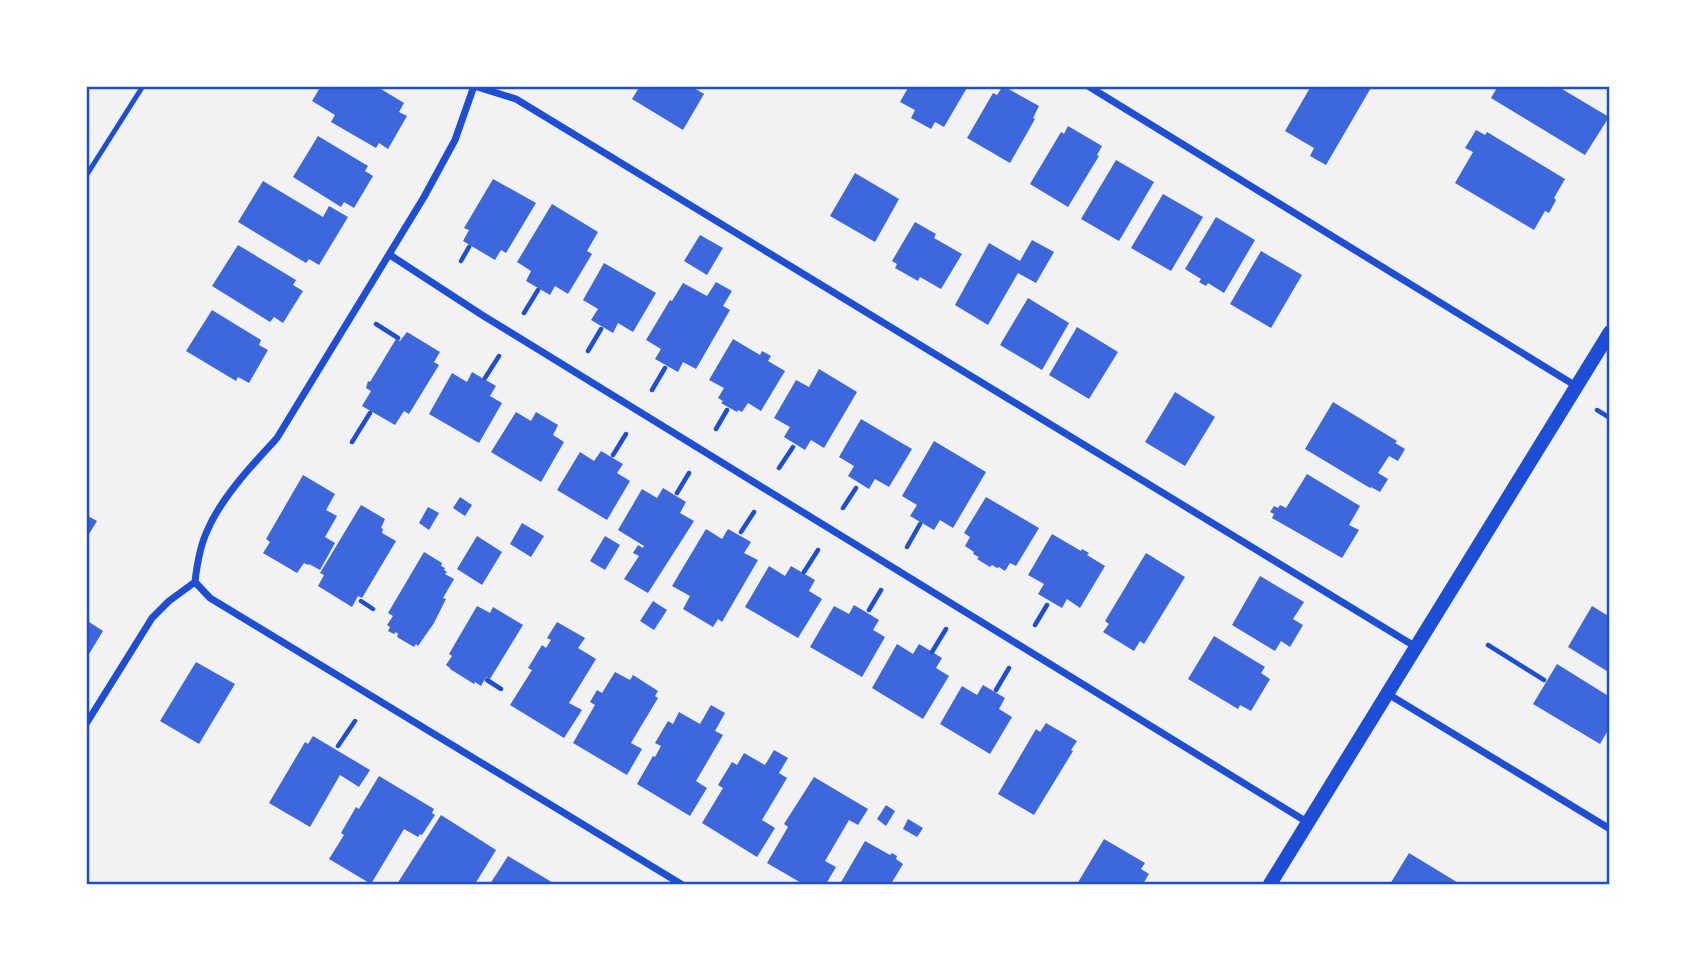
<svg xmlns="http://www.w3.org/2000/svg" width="1696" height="970" font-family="'Space Grotesk',sans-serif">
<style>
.building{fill:#3d67dc}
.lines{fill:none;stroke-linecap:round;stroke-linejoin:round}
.path{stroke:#1d4ed8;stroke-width:4.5}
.service{stroke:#1d4ed8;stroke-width:5}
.minor{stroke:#1d4ed8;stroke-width:7}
.secondary{stroke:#1d4ed8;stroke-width:14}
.neatline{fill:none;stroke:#1d4ed8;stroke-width:2.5}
</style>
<rect width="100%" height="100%" fill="#f2f2f2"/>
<!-- building -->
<path class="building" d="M 321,86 L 376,86 L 404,103 L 399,112 L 407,116 L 388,149 L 379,143 L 376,148 L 331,122 L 335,115 L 312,101 Z
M 640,86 L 691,86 L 704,94 L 683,130 L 632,99 Z
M 909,86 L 968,86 L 944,127 L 935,122 L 931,129 L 911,118 L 915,110 L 900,102 Z
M 1003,86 L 1039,106 L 1033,118 L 1035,119 L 1010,163 L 967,138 L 993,93 L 997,95 Z
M 1311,86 L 1372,86 L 1326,165 L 1310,156 L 1314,148 L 1285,131 Z
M 1498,86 L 1557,86 L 1609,117 L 1585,155 L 1491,98 Z
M 1068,126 L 1102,146 L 1097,155 L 1099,156 L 1068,207 L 1030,184 L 1061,132 L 1064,134 Z
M 1476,130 L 1485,135 L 1487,132 L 1565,179 L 1554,198 L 1556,200 L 1549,213 L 1545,211 L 1534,230 L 1455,183 L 1473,152 L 1465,148 Z
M 318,136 L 368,166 L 365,171 L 373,176 L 354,208 L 344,202 L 341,207 L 293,177 Z
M 1116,160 L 1154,182 L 1119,241 L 1081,219 Z
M 855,173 L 899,199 L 875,242 L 830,216 Z
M 493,179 L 536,203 L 506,253 L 501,250 L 495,260 L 463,241 L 469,230 L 464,228 Z
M 263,181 L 323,217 L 329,206 L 348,217 L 319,265 L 309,259 L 306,263 L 238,222 Z
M 1163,194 L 1203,217 L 1171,271 L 1131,248 Z
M 552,204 L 598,232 L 587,251 L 592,254 L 568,294 L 555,286 L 550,295 L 526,281 L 531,271 L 517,262 Z
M 1216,217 L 1255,240 L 1224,293 L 1208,283 L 1206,286 L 1199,282 L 1201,279 L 1185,269 Z
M 915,222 L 936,234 L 934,238 L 962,254 L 941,289 L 920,277 L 918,281 L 895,268 L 897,264 L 892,261 Z
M 700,235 L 723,248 L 707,275 L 684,261 Z
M 1032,240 L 1054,252 L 1036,283 L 1018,273 L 988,325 L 955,305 L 989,243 L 1020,261 Z
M 238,245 L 296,280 L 293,285 L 303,291 L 283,323 L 274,317 L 270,322 L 212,286 Z
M 1261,251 L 1302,275 L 1271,328 L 1230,304 Z
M 604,263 L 656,293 L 633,332 L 618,323 L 613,333 L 591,320 L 598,309 L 583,300 Z
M 716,282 L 732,291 L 723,306 L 730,310 L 696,369 L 683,362 L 678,372 L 655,359 L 661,349 L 646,340 L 670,300 L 672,301 L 683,283 L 707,296 Z
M 1028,298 L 1069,323 L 1042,370 L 1000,345 Z
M 212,310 L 261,340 L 259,345 L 268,350 L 249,383 L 238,377 L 236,381 L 186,351 Z
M 1077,327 L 1118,352 L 1089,399 L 1049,375 Z
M 407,332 L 440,352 L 434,362 L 439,365 L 409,414 L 404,411 L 395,425 L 362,406 L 371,391 L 366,388 L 368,381 L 370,382 L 396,339 L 400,341 Z
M 733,339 L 760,355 L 762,351 L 771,356 L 768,361 L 785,371 L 761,411 L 748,403 L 742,412 L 738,410 L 737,412 L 721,403 L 723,401 L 718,398 L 724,388 L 709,380 Z
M 819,369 L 857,392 L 824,448 L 811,440 L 805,450 L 784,437 L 790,427 L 774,418 L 796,380 L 809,387 Z
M 472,372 L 496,386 L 490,396 L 502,403 L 479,443 L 429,414 L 452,373 L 467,382 Z
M 1175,392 L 1215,417 L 1185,466 L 1145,442 Z
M 1333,402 L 1397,441 L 1395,443 L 1405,449 L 1398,461 L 1389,456 L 1378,473 L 1388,479 L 1380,492 L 1371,487 L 1370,488 L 1305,449 Z
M 516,412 L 531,421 L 536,412 L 558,425 L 553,435 L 564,442 L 541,482 L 491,452 Z
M 861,419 L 912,449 L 889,487 L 875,479 L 869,489 L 848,476 L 854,466 L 839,457 Z
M 934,441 L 986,472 L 953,528 L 940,520 L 934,530 L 910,516 L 917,505 L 902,496 Z
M 601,451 L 623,464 L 617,473 L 630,481 L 607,520 L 557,490 L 580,452 L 594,461 Z
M 1307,474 L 1360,506 L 1349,525 L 1359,530 L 1342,558 L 1272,518 L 1274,514 L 1270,512 L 1274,506 L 1278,508 L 1280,505 L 1286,508 Z
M 303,475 L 335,494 L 326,510 L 337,516 L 325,537 L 335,543 L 320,570 L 309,564 L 308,565 L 304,563 L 297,573 L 263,553 L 270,542 L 266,539 Z
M 663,488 L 686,502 L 680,513 L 694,521 L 648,593 L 624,579 L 639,556 L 633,553 L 638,545 L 643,548 L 644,546 L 618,530 L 642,489 L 657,498 Z
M 460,497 L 472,505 L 465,516 L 453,508 Z
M 986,497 L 1039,528 L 1016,566 L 1010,563 L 1005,571 L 999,567 L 997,568 L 992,565 L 990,567 L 977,559 L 979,557 L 973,554 L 974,552 L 965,546 L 970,537 L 964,533 Z
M 361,505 L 385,519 L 381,528 L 383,529 L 382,533 L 396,541 L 362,598 L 358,596 L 352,607 L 318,586 L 324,575 L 320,573 Z
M 428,507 L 439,513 L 429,530 L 419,523 Z
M 86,515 L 97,521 L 86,539 Z
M 522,523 L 544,536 L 531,557 L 510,544 Z
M 706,529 L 722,539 L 728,529 L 751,542 L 744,553 L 758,560 L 722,622 L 718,619 L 713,627 L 683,609 L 690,596 L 672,586 Z
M 1052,534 L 1081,551 L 1082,549 L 1089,553 L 1087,555 L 1105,566 L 1080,608 L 1067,599 L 1062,608 L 1038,594 L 1044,584 L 1028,575 Z
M 477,536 L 502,552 L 482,585 L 457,569 Z
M 605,536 L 620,545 L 605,570 L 590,561 Z
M 424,552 L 442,563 L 441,566 L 445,568 L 444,570 L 447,572 L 445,574 L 454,579 L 443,598 L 446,599 L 434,623 L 418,646 L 416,644 L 414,647 L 397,637 L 398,634 L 396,632 L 397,631 L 394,634 L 388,631 L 390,627 L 387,625 L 393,616 L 388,613 Z
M 1146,553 L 1185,577 L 1144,644 L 1140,641 L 1134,651 L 1103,632 L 1109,624 L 1105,621 Z
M 769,566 L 785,576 L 791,566 L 815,580 L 809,591 L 822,599 L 798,638 L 745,607 Z
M 1260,576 L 1304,602 L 1293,619 L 1303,625 L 1290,647 L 1281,641 L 1275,651 L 1232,625 Z
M 653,601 L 667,610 L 654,630 L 640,621 Z
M 854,605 L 879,620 L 873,630 L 885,637 L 862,677 L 810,647 L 834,606 L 849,614 Z
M 477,606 L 490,613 L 493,607 L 523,625 L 490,679 L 486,677 L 481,686 L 475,682 L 474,684 L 450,669 L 450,668 L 446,665 L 452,656 L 449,654 Z
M 1592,606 L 1610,617 L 1610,673 L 1568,647 Z
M 86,620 L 103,631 L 86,659 Z
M 557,622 L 585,638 L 578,648 L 596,659 L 569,703 L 582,710 L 564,738 L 510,705 L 532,670 L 528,668 L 542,645 L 546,648 L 551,640 L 547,638 Z
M 1214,636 L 1265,667 L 1261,673 L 1270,679 L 1251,711 L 1240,705 L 1238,709 L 1188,679 Z
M 897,644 L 913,654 L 919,644 L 942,658 L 936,668 L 949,676 L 923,719 L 872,688 Z
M 196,662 L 235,684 L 199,744 L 160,721 Z
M 1557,664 L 1610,697 L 1610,727 L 1600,744 L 1533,704 Z
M 615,672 L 630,680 L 633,675 L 658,691 L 655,696 L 658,698 L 631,743 L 642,749 L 627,775 L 573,743 L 595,705 L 590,702 L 597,690 L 602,693 Z
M 983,685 L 1005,698 L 999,709 L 1012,717 L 990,754 L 940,724 L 962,686 L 977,695 Z
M 711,705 L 725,713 L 715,731 L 723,735 L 696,781 L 707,788 L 690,816 L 637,784 L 653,756 L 655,757 L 661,746 L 655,743 L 668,721 L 673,724 L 679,712 L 700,724 Z
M 1046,723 L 1077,741 L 1071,750 L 1073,751 L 1034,815 L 998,794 L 1036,729 L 1040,732 Z
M 313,736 L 370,770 L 359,787 L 340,775 L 310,827 L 269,803 L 305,742 L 308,744 Z
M 774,750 L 788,758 L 779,773 L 787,778 L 762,820 L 775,828 L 757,857 L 702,823 L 723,788 L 718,785 L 732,762 L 737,765 L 744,753 L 765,765 Z
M 379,776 L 434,809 L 432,813 L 435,815 L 422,835 L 420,834 L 418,837 L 404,829 L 371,884 L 329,859 L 344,835 L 341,833 L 356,807 L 359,809 Z
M 814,777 L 868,809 L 858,825 L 849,820 L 825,861 L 836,867 L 826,884 L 803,884 L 767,863 L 788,827 L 784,824 Z
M 886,805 L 895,811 L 886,826 L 877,819 Z
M 441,815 L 496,850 L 475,884 L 397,884 Z
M 908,819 L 923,828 L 917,837 L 903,829 Z
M 1104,839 L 1145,863 L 1141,869 L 1149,874 L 1143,884 L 1077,884 Z
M 865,841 L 890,855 L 892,853 L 897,856 L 896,859 L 903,864 L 891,884 L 840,884 Z
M 1409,853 L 1460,884 L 1390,884 Z
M 508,856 L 555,884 L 490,884 Z"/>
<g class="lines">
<!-- path -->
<path class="path" d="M 461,261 L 469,247
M 524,313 L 538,290
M 376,324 L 398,338
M 588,351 L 601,329
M 485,378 L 499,356
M 652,390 L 665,368
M 1597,410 L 1610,418
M 716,429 L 727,410
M 352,442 L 370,413
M 613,455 L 626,434
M 779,468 L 793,447
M 677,493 L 689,473
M 843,508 L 856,488
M 741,532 L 754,512
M 907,547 L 920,524
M 804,572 L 818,550
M 361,601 L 373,609
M 869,610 L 881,590
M 1035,625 L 1047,605
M 1488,645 L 1544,680
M 932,652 L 946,629
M 487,680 L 501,689
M 996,690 L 1009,668
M 338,746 L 355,721"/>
<!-- service -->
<path class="service" d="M 86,176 L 143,86"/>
<!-- minor -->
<path class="minor" d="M 474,86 L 516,99 L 1416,647
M 1088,86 L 1576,386
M 390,255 L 482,315 L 1307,822
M 195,582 L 210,598 L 681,884
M 1388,694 L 1610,829
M 86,724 L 152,618 L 169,601 L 195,582 C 197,564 200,545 208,529 C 222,497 253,464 277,438 L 424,197 L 455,140 L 474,86"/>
<!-- secondary -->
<path class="secondary" d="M 1270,884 L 1610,332"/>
</g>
<!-- border -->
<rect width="1696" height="970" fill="none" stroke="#ffffff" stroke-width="175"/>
<rect x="88" y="88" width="1520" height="795" class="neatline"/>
</svg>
